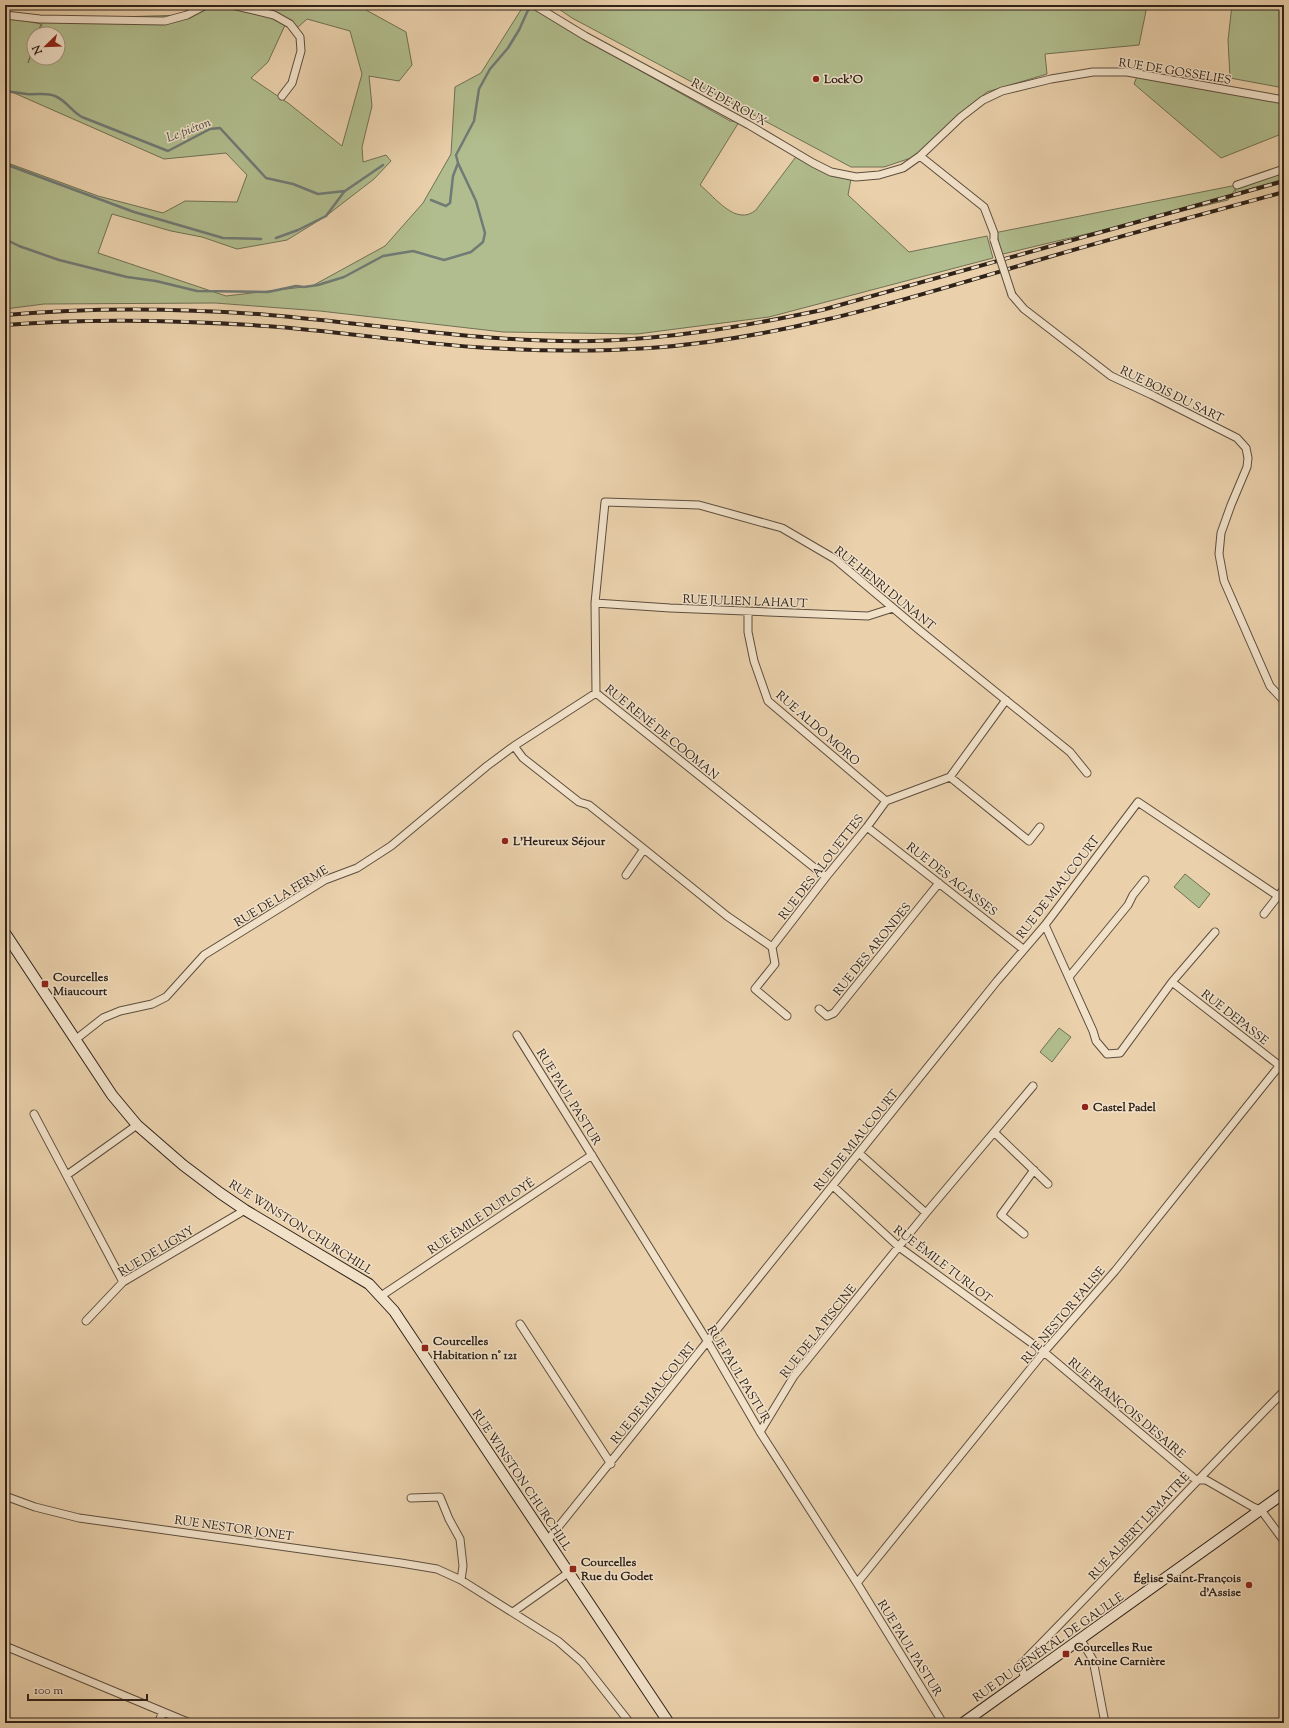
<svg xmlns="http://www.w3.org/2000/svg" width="1289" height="1728" font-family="'Sorts Mill Goudy',serif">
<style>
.green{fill:#b1bd8e;stroke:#707054;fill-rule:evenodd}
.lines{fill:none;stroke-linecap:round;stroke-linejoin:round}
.stream{stroke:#707a76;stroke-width:2.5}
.minor-casing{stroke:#5e4e3e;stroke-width:9}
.secondary-casing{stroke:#2f2219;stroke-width:12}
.minor{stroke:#f1e1c9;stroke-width:7}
.secondary{stroke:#f1e1c9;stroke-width:10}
.rail-casing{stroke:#2f2219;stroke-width:4}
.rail{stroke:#f1e1c9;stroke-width:2.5;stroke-dasharray:8;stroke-linecap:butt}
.minor-bridge-casing{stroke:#5e4e3e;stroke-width:9;stroke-linecap:butt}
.minor-bridge{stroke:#f1e1c9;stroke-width:7}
.poi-dot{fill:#8f2418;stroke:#f1e1c9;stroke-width:1.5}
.labels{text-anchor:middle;stroke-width:3;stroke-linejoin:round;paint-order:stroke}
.street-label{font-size:12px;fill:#2f2219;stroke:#f1e1c9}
.poi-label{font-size:12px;font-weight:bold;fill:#2f2219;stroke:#f1e1c9;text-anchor:start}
.water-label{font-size:13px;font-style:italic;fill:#4f4e48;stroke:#f1e1c9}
</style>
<rect width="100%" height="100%" fill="#ead1ac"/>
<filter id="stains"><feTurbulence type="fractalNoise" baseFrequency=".005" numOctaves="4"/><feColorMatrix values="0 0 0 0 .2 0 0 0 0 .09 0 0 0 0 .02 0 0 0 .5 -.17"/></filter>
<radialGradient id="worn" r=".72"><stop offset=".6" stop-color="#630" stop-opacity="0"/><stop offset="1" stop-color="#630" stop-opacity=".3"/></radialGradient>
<!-- green -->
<path class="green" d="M 203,5 L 232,5 L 257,11 L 259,5 L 357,5 L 406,32 L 412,65 L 399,81 L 369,76 L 372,106 L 362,147 L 363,162 L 386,155 L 391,161 L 374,179 L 326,216 L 287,240 L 237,249 L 202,237 L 171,231 L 112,214 L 98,253 L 226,296 L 312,286 L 385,246 L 423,203 L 451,154 L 455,87 L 481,73 L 524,5 L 533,5 L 600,48 L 730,121 L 739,122 L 700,185 C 715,197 736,227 756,210 L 798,154 L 851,179 L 848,195 L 909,252 L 987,236 L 993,258 L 769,317 L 637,334 L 503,332 L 320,311 L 215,303 L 44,304 L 5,309 L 5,162 L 98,196 L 163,213 L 185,201 L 237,202 L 247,175 L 226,153 L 164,159 L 5,89 L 5,16 L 41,24 L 37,34 L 34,34 L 34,43 L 28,63 L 34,46 L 34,58 L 58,58 L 58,34 L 38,34 L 44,19 L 187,15 ZM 307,19 L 350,31 L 362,74 L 342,146 L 288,103 L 251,78 L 268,62 L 286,23 L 297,28 Z
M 553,5 L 1143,5 L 1146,11 L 1139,45 L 1045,54 L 1047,74 L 987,92 L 965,110 L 914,157 L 884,167 L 851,167 L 572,18 Z
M 1232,5 L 1284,5 L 1284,88 L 1230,78 L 1228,40 Z
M 1138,74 L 1284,102 L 1284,133 L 1221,158 L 1134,84 Z
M 1284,170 L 1284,179 L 1235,193 L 1236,188 L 1228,200 L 999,255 L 994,233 L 1237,185 Z
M 1185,874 L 1210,894 L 1199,908 L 1174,887 Z
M 1059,1028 L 1071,1037 L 1052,1062 L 1040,1052 Z"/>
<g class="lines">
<!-- stream -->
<path class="stream" d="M 5,91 C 12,92 20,93 27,94 C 37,95 46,92 55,96 C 67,101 71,111 82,117 L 168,151 L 210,129 L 220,128 L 266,178 L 293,184 L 318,194 L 345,191 L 383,165
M 5,164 L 134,212 L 223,238 L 261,239
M 431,200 L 446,206 L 450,203 L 453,176 L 458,163 L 456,155 L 474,121 L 479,89 L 490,69 L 508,48 L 519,30 L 529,8
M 276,238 L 298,230 L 326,216 L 344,192
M 5,239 L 19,246 L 59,260 L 127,277 L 156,281 L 197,291 L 268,292 L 296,286 L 304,287 L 318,285 L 344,277 L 383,256 L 413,251 L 444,260 L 471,252 L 483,242 L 485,233 L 476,201 L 458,163"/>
<defs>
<path id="minor" d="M 232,5 L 274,15 L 290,24 L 300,37 L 301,51 L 292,83 L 282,96
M 534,5 L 585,36 L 749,125 L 813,163 L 831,172 L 856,177 L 879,175 L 903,168 L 920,156 L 961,117 L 983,100 L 1002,91 L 1051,79 L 1093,72 L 1127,72 L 1284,100
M 5,15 L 40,19 L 165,21 L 187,15 L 206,5
M 920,156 L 984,207 L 994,233 L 994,240
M 1237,185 L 1284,169
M 1012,295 L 1024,309 L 1111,376 L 1152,395 L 1237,438 L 1246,448 L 1248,458 L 1247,467 L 1231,505 L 1221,533 L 1219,554 L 1224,581 L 1270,686 L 1284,701
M 595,603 L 670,608 L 868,616 L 893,608
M 748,612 L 748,632 L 754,661 L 768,701 L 886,801
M 514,746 L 523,758 L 579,802 L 589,805 L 644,849
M 950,777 L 1029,841 L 1040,827
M 867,827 L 1023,949
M 626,875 L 644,849 L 727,916 L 772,947
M 826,877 L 596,693 L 595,603 L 605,502 L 699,505 L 782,528 L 835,559 L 918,629 L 1070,752 L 1087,773
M 1278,896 L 1284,889
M 1045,925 L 1093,1031 L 1096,1041 L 1107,1054 L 1120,1053 L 1172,982 L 1215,932
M 772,947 L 826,877 L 867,827 L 886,801 L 950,777 L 1006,700
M 772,947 L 775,964 L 755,989 L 787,1016
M 1069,977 L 1128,905 L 1133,895 L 1145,880
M 1172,982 L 1284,1069
M 819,1009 L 827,1016 L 834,1013 L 939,883
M 517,1035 L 708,1342 L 760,1432 L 857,1583 L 943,1723
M 75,1040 L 103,1018 L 120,1011 L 152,1004 L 166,997 L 204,955 L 325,880 L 357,868 L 391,846 L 487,766 L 514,746 L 596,693
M 34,1114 L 123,1282
M 995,1133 L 1048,1184
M 859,1153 L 926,1213
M 67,1175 L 137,1125
M 833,1186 L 899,1247 L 1044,1352 L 1196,1480 L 1206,1480 L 1253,1507 L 1261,1510 L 1284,1541
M 1024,1234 L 1001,1215 L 1034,1170
M 381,1296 L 592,1155
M 86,1321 L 123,1282 L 245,1210
M 520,1324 L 611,1464
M 760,1432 L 794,1376 L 926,1213 L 1033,1086
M 5,1496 L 35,1507 L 79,1518 L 401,1563 L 437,1569 L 461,1580 L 558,1641 L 582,1662 L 630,1723
M 411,1498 L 440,1497 L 449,1519 L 460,1539 L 463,1566 L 461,1580
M 547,1541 L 997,981 L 1045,925 L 1138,802 L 1278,896 L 1264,914
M 857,1583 L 1044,1352 L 1115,1271 L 1284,1060
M 513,1612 L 568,1573
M 1081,1640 L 1093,1660 L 1105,1723
M 5,1646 L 190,1723
M 1025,1680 L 1021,1664 C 1110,1574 1196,1481 1284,1391
M 158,1723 L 163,1712"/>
<path id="secondary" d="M 5,933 L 112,1095 L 137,1125 L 183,1165 L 220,1193 L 245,1210 L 369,1284 L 394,1311 L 669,1723
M 963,1723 L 1284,1493"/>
</defs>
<!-- minor casing -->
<use href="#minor" class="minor-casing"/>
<!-- secondary casing -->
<use href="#secondary" class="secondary-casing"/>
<!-- minor -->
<use href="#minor" class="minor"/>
<!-- secondary -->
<use href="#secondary" class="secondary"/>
<defs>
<path id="rail" d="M 5,315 C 93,307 181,308 269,315 C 377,324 484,343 593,341 C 671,339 746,326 822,310 L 1284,181
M 5,325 C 92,318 179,320 266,326 C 336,331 405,342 474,347 C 532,351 592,352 650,348 C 781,339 907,299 1032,262 C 1116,237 1200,215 1284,192"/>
</defs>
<!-- rail casing -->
<use href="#rail" class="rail-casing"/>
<!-- rail -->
<use href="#rail" class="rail"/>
<defs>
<path id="minor-bridge" d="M 994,240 L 1012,295"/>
</defs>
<!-- minor-bridge casing -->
<use href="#minor-bridge" class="minor-bridge-casing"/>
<!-- minor-bridge -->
<use href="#minor-bridge" class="minor-bridge"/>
</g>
<!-- markers -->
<g class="poi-dot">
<circle cx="816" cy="79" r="4"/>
<circle cx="505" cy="841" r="4"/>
<rect x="41" y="980" width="8" height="8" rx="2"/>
<circle cx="1085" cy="1107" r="4"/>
<rect x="421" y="1344" width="8" height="8" rx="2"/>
<rect x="569" y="1565" width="8" height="8" rx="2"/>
<circle cx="1249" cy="1585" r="4"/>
<rect x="1062" y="1650" width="8" height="8" rx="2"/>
</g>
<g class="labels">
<!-- street labels -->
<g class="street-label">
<text transform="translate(1175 71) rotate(9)" y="4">RUE DE GOSSELIES</text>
<text transform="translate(729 102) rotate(29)" y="4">RUE DE ROUX</text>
<text transform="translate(1172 394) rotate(26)" y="4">RUE BOIS DU SART</text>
<text transform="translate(885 588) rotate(39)" y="4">RUE HENRI DUNANT</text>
<text transform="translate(745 601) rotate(2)" y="4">RUE JULIEN LAHAUT</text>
<text transform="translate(818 728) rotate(41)" y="4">RUE ALDO MORO</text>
<text transform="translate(662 732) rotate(39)" y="4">RUE RENÉ DE COOMAN</text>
<text transform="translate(821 867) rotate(-52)" y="4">RUE DES ALOUETTES</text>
<text transform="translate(952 879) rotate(38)" y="4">RUE DES AGASSES</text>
<text transform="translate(1058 887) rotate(-52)" y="4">RUE DE MIAUCOURT</text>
<text transform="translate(281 896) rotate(-31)" y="4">RUE DE LA FERME</text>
<text transform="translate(872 949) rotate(-51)" y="4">RUE DES ARONDES</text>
<text transform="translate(1235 1017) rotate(38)" y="4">RUE DEPASSE</text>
<text transform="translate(569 1097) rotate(58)" y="4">RUE PAUL PASTUR</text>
<text transform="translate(856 1140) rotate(-51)" y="4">RUE DE MIAUCOURT</text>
<text transform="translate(481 1216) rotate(-34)" y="4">RUE ÉMILE DUPLOYÉ</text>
<text transform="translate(301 1227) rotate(32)" y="4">RUE WINSTON CHURCHILL</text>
<text transform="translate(156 1251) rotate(-31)" y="4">RUE DE LIGNY</text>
<text transform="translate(943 1264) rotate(37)" y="4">RUE ÉMILE TURLOT</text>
<text transform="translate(1063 1315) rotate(-50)" y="4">RUE NESTOR FALISE</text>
<text transform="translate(818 1331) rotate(-52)" y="4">RUE DE LA PISCINE</text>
<text transform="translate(739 1374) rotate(59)" y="4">RUE PAUL PASTUR</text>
<text transform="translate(653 1393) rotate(-51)" y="4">RUE DE MIAUCOURT</text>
<text transform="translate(1127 1408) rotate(40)" y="4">RUE FRANÇOIS DESAIRE</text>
<text transform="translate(522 1480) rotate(56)" y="4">RUE WINSTON CHURCHILL</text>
<text transform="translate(1139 1526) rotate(-47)" y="4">RUE ALBERT LEMAITRE</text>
<text transform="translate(234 1528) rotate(8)" y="4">RUE NESTOR JONET</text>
<text transform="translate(1048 1647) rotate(-35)" y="4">RUE DU GÉNÉRAL DE GAULLE</text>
<text transform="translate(910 1648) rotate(58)" y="4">RUE PAUL PASTUR</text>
</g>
<!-- poi labels -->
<g class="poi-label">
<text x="824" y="83">Lock’O</text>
<text x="513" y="845">L'Heureux Séjour</text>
<text x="53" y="981">Courcelles<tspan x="53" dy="14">Miaucourt</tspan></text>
<text x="1093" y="1111">Castel Padel</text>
<text x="433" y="1345">Courcelles<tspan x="433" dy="14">Habitation n° 121</tspan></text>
<text x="581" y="1566">Courcelles<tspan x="581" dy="14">Rue du Godet</tspan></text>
<text x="1241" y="1582" text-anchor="end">Église Saint-François<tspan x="1241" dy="14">d'Assise</tspan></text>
<text x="1074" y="1651">Courcelles Rue<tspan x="1074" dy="14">Antoine Carnière</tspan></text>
</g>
<!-- water labels -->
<g class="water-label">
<text transform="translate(188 129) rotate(-21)" y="5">Le piéton</text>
</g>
</g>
<!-- margin -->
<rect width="1289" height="1728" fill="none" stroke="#ead1ac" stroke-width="20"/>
<rect x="6" y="6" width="1277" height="1716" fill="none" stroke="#2f2219" stroke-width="2"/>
<rect x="10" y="10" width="1269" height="1708" fill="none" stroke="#2f2219"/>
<!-- north arrow -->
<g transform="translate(46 46) rotate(247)"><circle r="19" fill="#f1e1c9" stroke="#a39583"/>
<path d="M0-3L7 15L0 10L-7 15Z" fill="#8f2418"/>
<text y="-6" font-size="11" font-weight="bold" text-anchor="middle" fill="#2f2219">N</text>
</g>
<!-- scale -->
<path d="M28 1694v6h119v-6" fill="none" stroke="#2f2219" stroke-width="2"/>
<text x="34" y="1694" font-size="12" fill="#2f2219" stroke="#f1e1c9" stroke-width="3" paint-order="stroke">100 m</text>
<rect width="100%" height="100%" filter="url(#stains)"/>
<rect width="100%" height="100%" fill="url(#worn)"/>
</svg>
